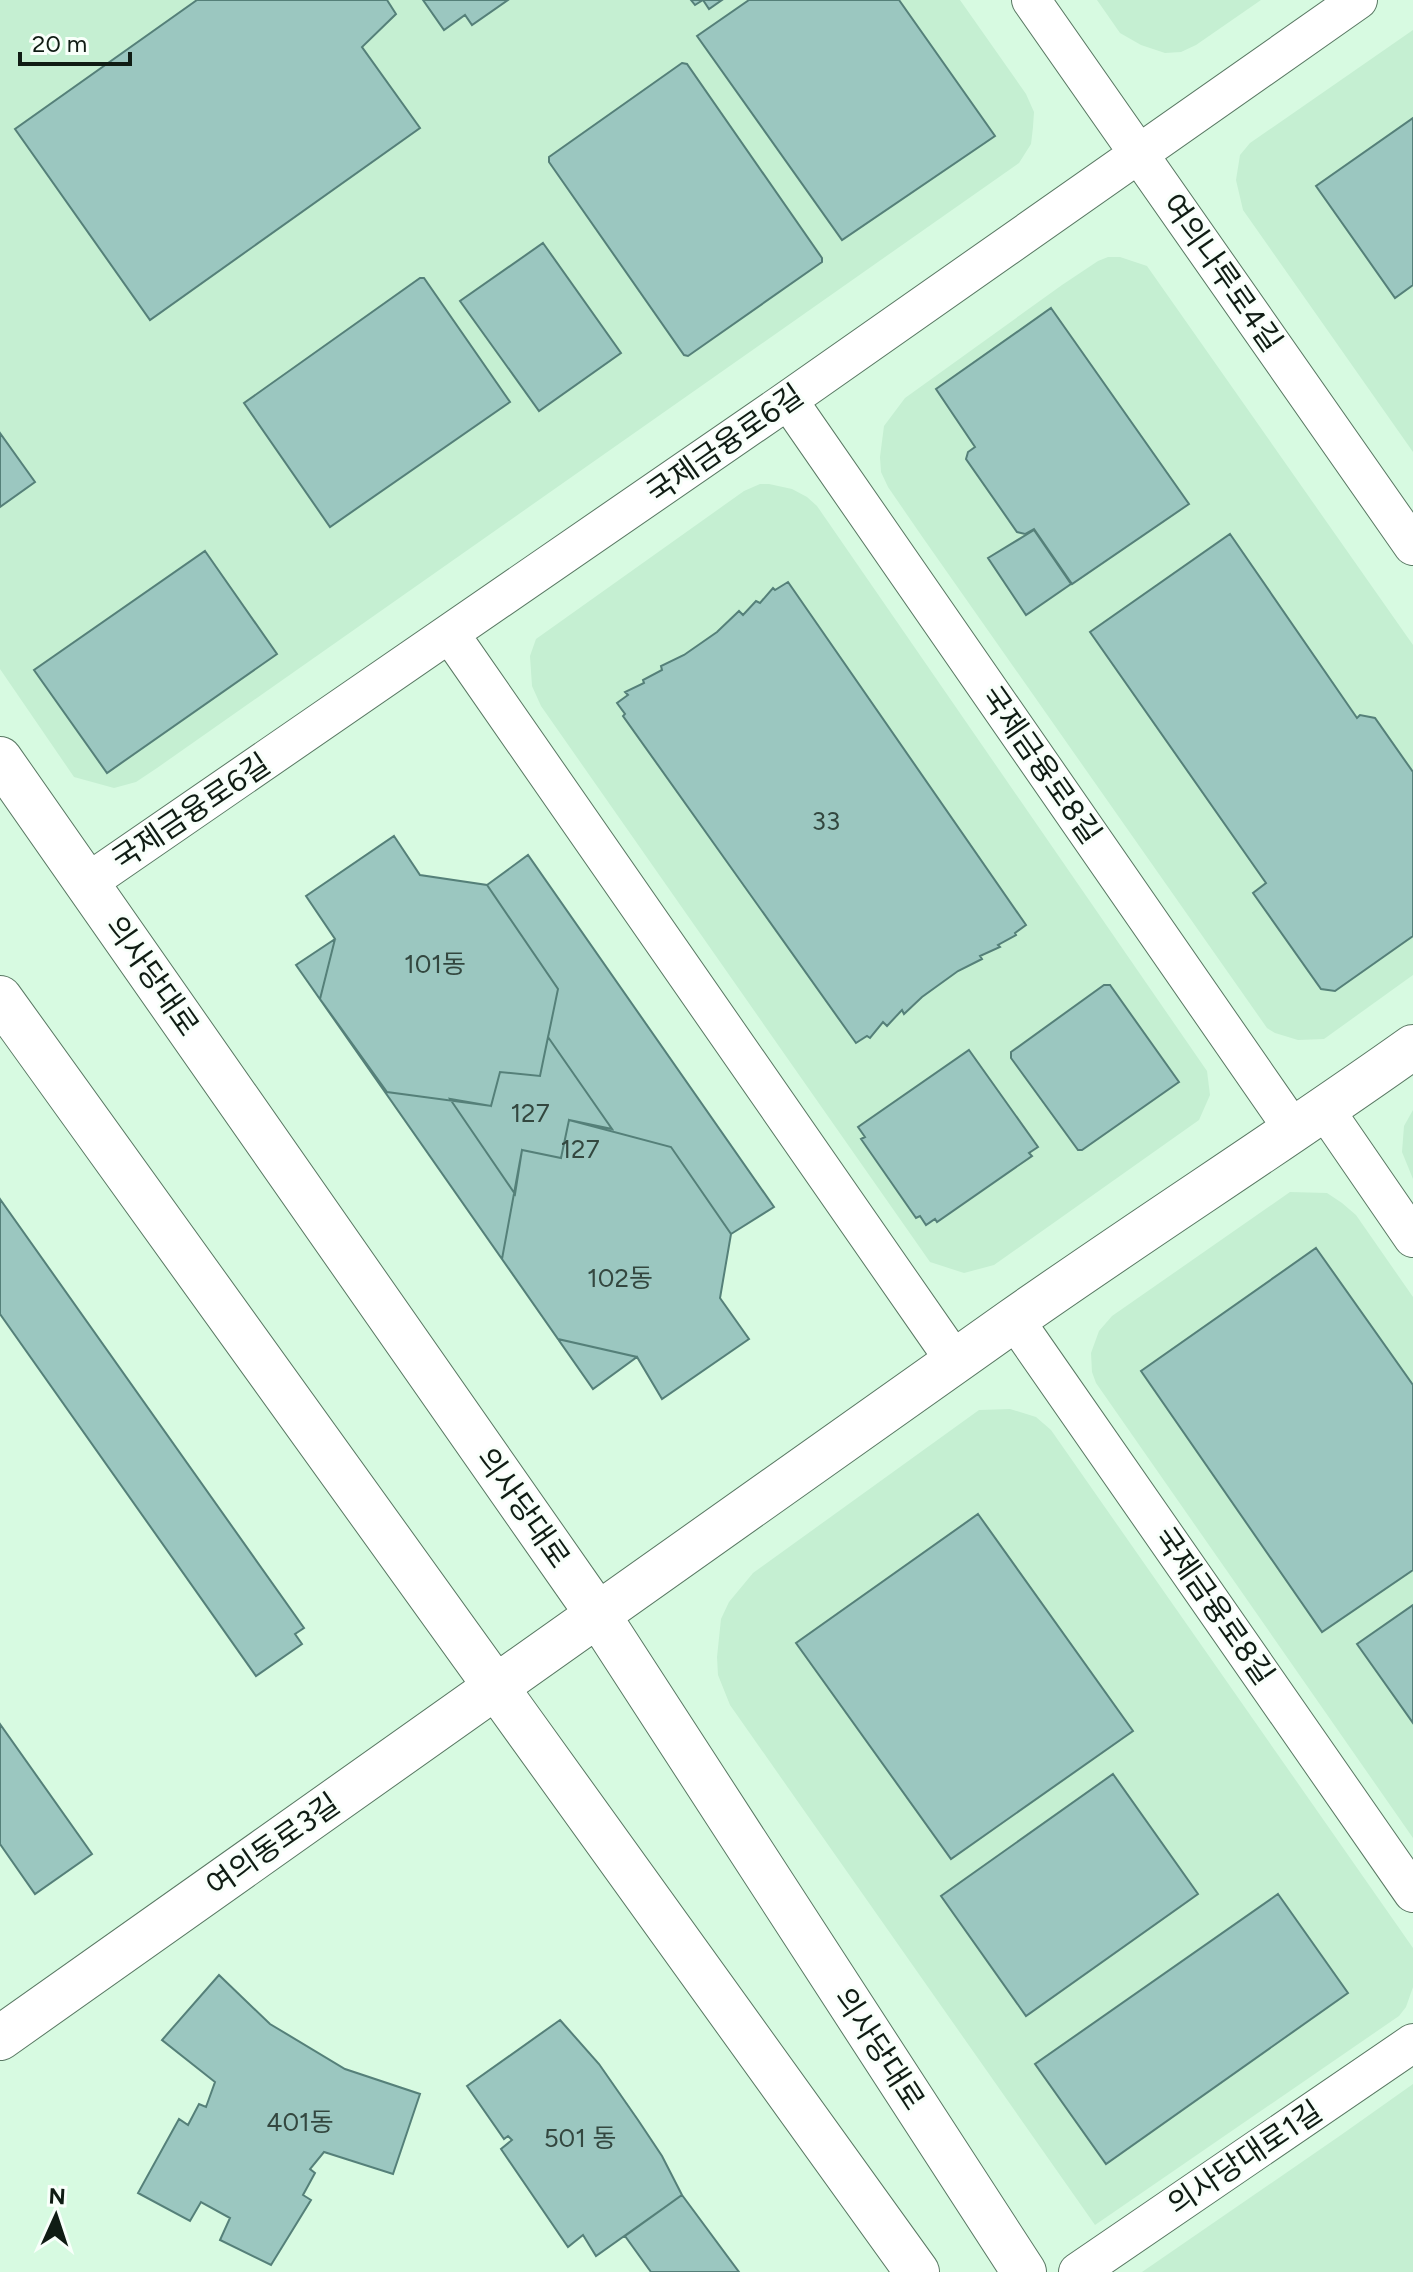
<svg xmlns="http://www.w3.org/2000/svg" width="1413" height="2272" font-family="Figtree,'Noto Sans KR',sans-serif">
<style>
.built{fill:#c5efd2}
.building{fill:#9bc7c0;stroke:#558079;stroke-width:2}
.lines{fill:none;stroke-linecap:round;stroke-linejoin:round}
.street-casing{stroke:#597863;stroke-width:40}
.secondary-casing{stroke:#597863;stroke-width:46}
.street{stroke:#fff;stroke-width:38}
.secondary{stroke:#fff;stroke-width:44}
.labels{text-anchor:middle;stroke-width:6;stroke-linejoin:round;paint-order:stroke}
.number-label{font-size:26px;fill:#33473f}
.street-label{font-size:30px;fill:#101c14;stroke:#f8fffa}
</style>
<rect width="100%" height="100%" fill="#d7fae1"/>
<!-- built -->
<path class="built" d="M 0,0 L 960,0 L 1026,94 L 1034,112 L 1033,127 L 1031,144 L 1019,163 L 157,768 L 136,782 L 114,788 L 74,777 L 0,669 Z
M 1097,0 L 1261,0 L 1196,45 L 1181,52 L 1165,53 L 1141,45 L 1120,33 Z
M 1413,30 L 1413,452 L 1243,210 L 1236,180 L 1240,155 L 1250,143 Z
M 1108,257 L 1120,257 L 1147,266 L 1413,645 L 1413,975 L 1324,1039 L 1298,1040 L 1275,1033 L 1267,1028 L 921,535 L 888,487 L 881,472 L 880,457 L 884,426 L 905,398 L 1062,285 L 1098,261 Z
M 760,484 L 769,484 L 792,489 L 807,497 L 817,506 L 1207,1071 L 1210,1095 L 1199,1120 L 994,1265 L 964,1273 L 930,1262 L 541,706 L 532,686 L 530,656 L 536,639 L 744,491 Z
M 1413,1110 L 1413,1179 L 1402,1152 L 1404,1126 Z
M 1290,1192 L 1327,1193 L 1342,1203 L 1356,1215 L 1413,1297 L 1413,1838 L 1096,1383 L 1092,1372 L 1091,1353 L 1099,1331 L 1112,1316 Z
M 1010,1409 L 1036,1417 L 1051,1430 L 1413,1948 L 1413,1987 L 1406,2007 L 1399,2016 L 1095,2225 L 730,1705 L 718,1675 L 717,1657 L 721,1619 L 729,1602 L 753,1573 L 979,1410 Z
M 1413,2084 L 1413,2272 L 1142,2272 L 1341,2135 Z"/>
<!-- building -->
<path class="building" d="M 197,0 L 387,0 L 396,14 L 362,47 L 420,128 L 150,320 L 15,129 Z
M 423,0 L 508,0 L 472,25 L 465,15 L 444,30 Z
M 691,0 L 722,0 L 709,9 L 703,0 L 695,5 Z
M 749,0 L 899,0 L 995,136 L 842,240 L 697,36 Z
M 682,63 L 687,64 L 822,258 L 822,262 L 688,356 L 684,355 L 549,162 L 549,157 Z
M 1413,118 L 1413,285 L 1395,298 L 1316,186 Z
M 543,243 L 621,353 L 539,411 L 460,301 Z
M 420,278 L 424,278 L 510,402 L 330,527 L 244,403 Z
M 1051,308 L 1189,504 L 1072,584 L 1034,529 L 1025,534 L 1017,532 L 966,459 L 968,452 L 975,447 L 936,389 Z
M 0,433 L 35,482 L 0,507 Z
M 1034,530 L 1071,584 L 1026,615 L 988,558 Z
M 1230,534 L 1357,718 L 1360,715 L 1375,718 L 1413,772 L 1413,936 L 1335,991 L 1321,989 L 1253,893 L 1266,883 L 1090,632 Z
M 205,551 L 277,654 L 107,773 L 34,670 Z
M 788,582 L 1026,925 L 1015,933 L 1016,935 L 998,945 L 1000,947 L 980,956 L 982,959 L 958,971 L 922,997 L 904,1014 L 902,1010 L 887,1026 L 883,1022 L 870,1038 L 867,1036 L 856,1043 L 623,716 L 625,714 L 617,703 L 628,695 L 625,692 L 644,683 L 643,680 L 662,670 L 661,666 L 684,655 L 717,632 L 739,611 L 743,615 L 756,601 L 760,603 L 773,588 L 775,590 Z
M 394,836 L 420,875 L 487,885 L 528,855 L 774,1207 L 731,1234 L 720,1298 L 749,1339 L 662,1399 L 637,1357 L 593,1389 L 296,965 L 335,939 L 306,896 Z
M 394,836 L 420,875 L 487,885 L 558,989 L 540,1076 L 500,1072 L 491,1106 L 387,1092 L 320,999 L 335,939 L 306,896 Z
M 1104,985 L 1110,985 L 1179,1082 L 1082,1150 L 1078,1150 L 1011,1058 L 1011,1052 Z
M 548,1037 L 612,1129 L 569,1120 L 561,1158 L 522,1150 L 515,1194 L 450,1099 L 491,1106 L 500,1072 L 540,1076 Z
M 969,1050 L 1038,1147 L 1029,1153 L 1032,1156 L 937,1222 L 935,1219 L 926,1225 L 920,1216 L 916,1218 L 861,1139 L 865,1137 L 858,1127 Z
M 569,1120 L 671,1147 L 731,1234 L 720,1298 L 749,1339 L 662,1399 L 637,1357 L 558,1339 L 502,1259 L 522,1150 L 561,1158 Z
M 0,1199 L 304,1628 L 295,1634 L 302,1644 L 256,1676 L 0,1314 Z
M 1316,1248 L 1413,1385 L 1413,1570 L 1322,1632 L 1141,1371 Z
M 978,1514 L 1133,1731 L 951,1859 L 796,1643 Z
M 1413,1605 L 1413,1723 L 1357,1644 Z
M 0,1724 L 92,1854 L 35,1894 L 0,1844 Z
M 1113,1774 L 1198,1894 L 1026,2016 L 941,1896 Z
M 1278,1894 L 1348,1993 L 1106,2164 L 1035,2064 Z
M 219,1975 L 270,2024 L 345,2069 L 420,2094 L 393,2174 L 324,2152 L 310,2169 L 315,2173 L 303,2195 L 311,2200 L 271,2265 L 220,2240 L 230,2218 L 201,2202 L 190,2221 L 138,2193 L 179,2119 L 188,2125 L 199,2104 L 206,2107 L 215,2082 L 162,2040 Z
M 560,2020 L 599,2064 L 638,2120 L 662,2156 L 682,2195 L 596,2256 L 583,2235 L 568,2247 L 501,2149 L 512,2140 L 508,2136 L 504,2139 L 467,2086 Z
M 682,2195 L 739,2272 L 651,2272 L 625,2236 Z"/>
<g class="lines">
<defs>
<path id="street" d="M 1031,0 L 1413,546
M 788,400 L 1293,1129
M 450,634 L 955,1361
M 87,883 L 788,400 L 1358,0
M 1325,1110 L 1413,1238
M 1014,1319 L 1413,1893
M 1078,2272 L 1413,2043"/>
<path id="secondary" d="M 0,759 L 596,1612 L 1024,2272
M 0,998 L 917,2272
M 0,2038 C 338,1800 673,1558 1012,1321 C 1144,1228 1281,1141 1413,1047"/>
</defs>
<!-- street casing -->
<use href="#street" class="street-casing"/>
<!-- secondary casing -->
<use href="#secondary" class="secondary-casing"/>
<!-- street -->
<use href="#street" class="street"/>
<!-- secondary -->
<use href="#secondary" class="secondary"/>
</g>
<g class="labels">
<!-- number labels -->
<g class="number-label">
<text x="826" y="830">33</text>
<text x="435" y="973">101동</text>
<text x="530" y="1122">127</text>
<text x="580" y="1158">127</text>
<text x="620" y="1287">102동</text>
<text x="300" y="2131">401동</text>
<text x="580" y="2147">501 동</text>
</g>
<!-- street labels -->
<g class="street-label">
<text transform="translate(1222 273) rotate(55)" y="10">여의나루로4길</text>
<text transform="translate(725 444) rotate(-35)" y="10">국제금융로6길</text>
<text transform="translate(1041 765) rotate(55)" y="10">국제금융로8길</text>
<text transform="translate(191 812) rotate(-34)" y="10">국제금융로6길</text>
<text transform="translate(152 976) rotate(55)" y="10">의사당대로</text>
<text transform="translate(523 1508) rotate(55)" y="10">의사당대로</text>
<text transform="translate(1214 1606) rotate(55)" y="10">국제금융로8길</text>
<text transform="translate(273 1845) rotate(-35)" y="10">여의동로3길</text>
<text transform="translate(879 2049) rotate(57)" y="10">의사당대로</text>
<text transform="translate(1245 2158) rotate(-34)" y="10">의사당대로1길</text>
</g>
</g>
<!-- north arrow -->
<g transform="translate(56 2216) rotate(3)" stroke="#f8fffa" stroke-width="6" paint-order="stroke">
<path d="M0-6L14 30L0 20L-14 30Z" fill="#101c14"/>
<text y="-12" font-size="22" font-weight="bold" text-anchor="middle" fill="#101c14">N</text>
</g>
<!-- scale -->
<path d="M20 52v12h110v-12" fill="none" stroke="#101c14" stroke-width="4"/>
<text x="32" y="52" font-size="24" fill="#101c14" stroke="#f8fffa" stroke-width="6" paint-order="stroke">20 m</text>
</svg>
